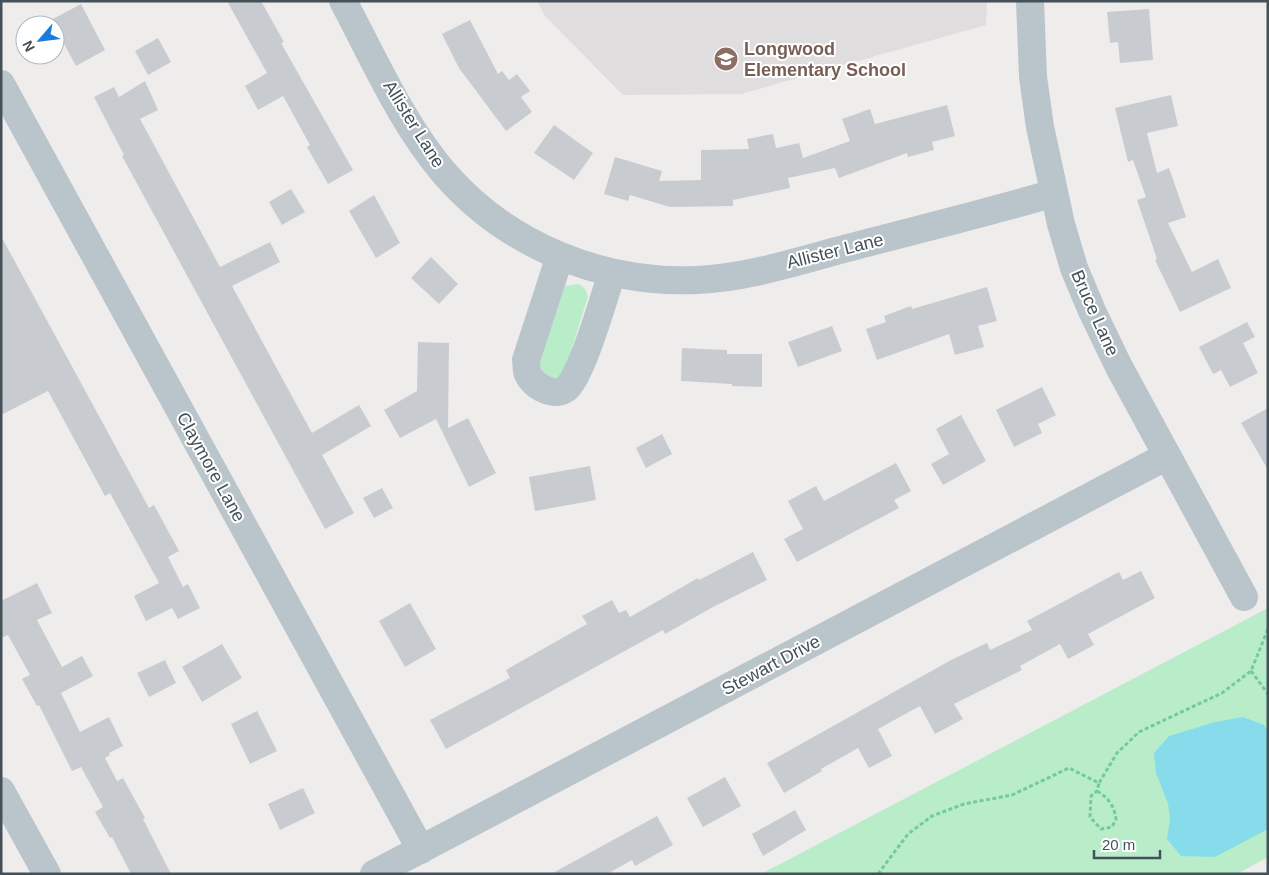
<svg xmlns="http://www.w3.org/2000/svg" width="1269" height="875" font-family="Helvetica,sans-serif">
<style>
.education{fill:#e0ddde}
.green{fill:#b9edca}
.water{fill:#86dcea}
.building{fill:#c8ccd1}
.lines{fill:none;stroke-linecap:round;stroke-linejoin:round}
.path{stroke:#72cb99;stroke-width:3;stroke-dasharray:4 2.5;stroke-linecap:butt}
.minor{stroke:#bac4cb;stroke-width:28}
.labels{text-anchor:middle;stroke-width:4;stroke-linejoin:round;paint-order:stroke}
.education-label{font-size:18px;font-weight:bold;fill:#785e54;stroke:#fff;text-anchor:start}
.street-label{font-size:18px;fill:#445159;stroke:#fff}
</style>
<rect width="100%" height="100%" fill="#efecec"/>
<!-- education -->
<path class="education" d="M 537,1 L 987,1 L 986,25 L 741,94 L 623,95 L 545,16 Z"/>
<!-- green -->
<path class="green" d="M 579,284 L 585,289 L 588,296 L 564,374 C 552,384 539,374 540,360 L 565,286 Z
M 1268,608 L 1268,857 L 1237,874 L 761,874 Z"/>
<!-- water -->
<path class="water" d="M 1243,717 L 1264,725 L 1268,732 L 1268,829 L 1215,857 L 1181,856 L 1167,839 L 1170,819 L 1168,804 L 1156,773 L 1154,753 L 1169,736 L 1215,722 Z"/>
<!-- building -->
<path class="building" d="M 227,1 L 261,1 L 284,42 L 281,43 L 353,170 L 328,184 L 307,147 L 310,145 L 283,96 L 258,110 L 245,86 L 267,73 Z
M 81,4 L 105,50 L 76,66 L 51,20 Z
M 1149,9 L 1153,60 L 1120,63 L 1118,42 L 1110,43 L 1107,12 Z
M 470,20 L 498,74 L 502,71 L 509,80 L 517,74 L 530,91 L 521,97 L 532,112 L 506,131 L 459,68 L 442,34 Z
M 158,38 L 171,62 L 148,75 L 135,51 Z
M 145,81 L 158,110 L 140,119 L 220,267 L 270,242 L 280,262 L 232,286 L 312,433 L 359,405 L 371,426 L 322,455 L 354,513 L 325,529 L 122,156 L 124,155 L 94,97 L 114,87 L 119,97 Z
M 1171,95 L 1178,126 L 1147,133 L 1157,173 L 1169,168 L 1186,217 L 1168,223 L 1192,272 L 1218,259 L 1231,288 L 1180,312 L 1155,260 L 1157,259 L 1137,200 L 1146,197 L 1133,160 L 1128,162 L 1115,108 Z
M 947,105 L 955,136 L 932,142 L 934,150 L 908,157 L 907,153 L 839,178 L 835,168 L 788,178 L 790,188 L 733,200 L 733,206 L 670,207 L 630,195 L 628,201 L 604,194 L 615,157 L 662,171 L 659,181 L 701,180 L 701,150 L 749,149 L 747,139 L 773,134 L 776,148 L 799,143 L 803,158 L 850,141 L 842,119 L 870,109 L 875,124 Z
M 554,125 L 593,153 L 574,180 L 534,153 Z
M 291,189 L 305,212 L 282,225 L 269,202 Z
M 374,195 L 400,243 L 376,258 L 349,211 Z
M 1,236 L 149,508 L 154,505 L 179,551 L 168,557 L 183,587 L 188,584 L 200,608 L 178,619 L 172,608 L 146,621 L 134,596 L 159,583 L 110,493 L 105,496 L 48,391 L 1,415 Z
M 431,257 L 458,284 L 439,304 L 411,278 Z
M 987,287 L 997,321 L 978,326 L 984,347 L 955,355 L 949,334 L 877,360 L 866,329 L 886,322 L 884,316 L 911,306 L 912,309 Z
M 1247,322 L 1255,337 L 1243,343 L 1258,373 L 1230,387 L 1221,370 L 1213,374 L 1199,347 Z
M 832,326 L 842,351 L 798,367 L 788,342 Z
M 418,342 L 449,343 L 448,428 L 468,418 L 496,473 L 469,487 L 436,419 L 400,438 L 384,410 L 417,391 Z
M 682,348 L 727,350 L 727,354 L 762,354 L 762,387 L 732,386 L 732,384 L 681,381 Z
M 1042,387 L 1056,415 L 1038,424 L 1042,433 L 1014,447 L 996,410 Z
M 1268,408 L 1268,470 L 1241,423 Z
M 961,415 L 986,461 L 943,485 L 931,464 L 949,454 L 936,429 Z
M 662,434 L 672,454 L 646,468 L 636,448 Z
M 896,463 L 911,491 L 894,500 L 899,508 L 797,562 L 784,539 L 803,529 L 788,501 L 816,486 L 824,501 Z
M 590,466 L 596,500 L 535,511 L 529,477 Z
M 382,488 L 393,508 L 374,518 L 363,498 Z
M 753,552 L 767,580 L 713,607 L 665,634 L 663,630 L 446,749 L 430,720 L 510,678 L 506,670 L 587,624 L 582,616 L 612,600 L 619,613 L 626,610 L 630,617 L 698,578 L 699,580 Z
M 1141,571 L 1155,598 L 1088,634 L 1094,645 L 1068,659 L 1060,644 L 1020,666 L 1022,670 L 954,704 L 963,719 L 935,734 L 920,706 L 878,729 L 892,756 L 869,768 L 858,748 L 821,769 L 822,771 L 784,793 L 767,763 L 951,660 L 987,643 L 990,650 L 1032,630 L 1027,621 L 1119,572 L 1123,580 Z
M 37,583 L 52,613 L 37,620 L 62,667 L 82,656 L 93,676 L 61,693 L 80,732 L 109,717 L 123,746 L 109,753 L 110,755 L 105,758 L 117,781 L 123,778 L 145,818 L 143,819 L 171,874 L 131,874 L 112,837 L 110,838 L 95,812 L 103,807 L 81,767 L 72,771 L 39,705 L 37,706 L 22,679 L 30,675 L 8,635 L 1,638 L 1,601 Z
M 410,603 L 436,649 L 405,667 L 379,621 Z
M 222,644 L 242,678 L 202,702 L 182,667 Z
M 165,660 L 176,683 L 149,697 L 137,673 Z
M 257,711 L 277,751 L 250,764 L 231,724 Z
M 725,777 L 741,806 L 703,827 L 687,798 Z
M 303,788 L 315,813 L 280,830 L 268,804 Z
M 795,810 L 806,830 L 763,856 L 752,834 Z
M 657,816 L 673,845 L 635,866 L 632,860 L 607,874 L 551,874 Z"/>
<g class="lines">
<!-- path -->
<path class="path" d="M 1251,671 L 1268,694
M 1097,791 C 1109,798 1114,806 1116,819 L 1112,827 L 1101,829 L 1090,817 L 1091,796 L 1097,791 L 1099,783
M 878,874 L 908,834 L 932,816 L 964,804 L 1012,795 L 1069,768 L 1099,783 L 1117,753 L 1139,732 L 1222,693 L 1251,671 L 1268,629"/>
<!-- minor -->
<path class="minor" d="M 343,1 C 374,59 402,124 445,174 C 508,246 602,284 697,280 C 751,278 807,258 859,245 C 924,228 990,212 1054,193
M 1030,1 L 1033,77 L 1040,127 L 1061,224 L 1074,268 L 1092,311 L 1119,367 L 1244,597
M 1,84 L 421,850
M 560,256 L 526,360 C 527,363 526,368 527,371 C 530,384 551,397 564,390 C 580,383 605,294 612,273
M 1,791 L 47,874
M 374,874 L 1167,456"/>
</g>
<!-- icons -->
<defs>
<symbol id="school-disc" viewBox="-11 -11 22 22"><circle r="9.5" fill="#8d6e63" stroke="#fff"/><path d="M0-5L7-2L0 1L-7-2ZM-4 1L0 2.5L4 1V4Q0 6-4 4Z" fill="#fff"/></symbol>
</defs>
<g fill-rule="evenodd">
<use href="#school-disc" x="712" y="45" width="28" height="28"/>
</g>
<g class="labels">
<!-- education labels -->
<g class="education-label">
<text x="744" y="55">Longwood<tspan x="744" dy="21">Elementary School</tspan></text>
</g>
<!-- street labels -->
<g class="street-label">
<text transform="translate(414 124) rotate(58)" y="6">Allister Lane</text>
<text transform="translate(835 251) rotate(-14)" y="6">Allister Lane</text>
<text transform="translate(1095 313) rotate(66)" y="6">Bruce Lane</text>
<text transform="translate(211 467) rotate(61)" y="6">Claymore Lane</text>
<text transform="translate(771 665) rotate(-28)" y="6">Stewart Drive</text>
</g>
</g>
<!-- border -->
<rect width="1269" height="875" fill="none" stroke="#445159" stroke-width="5"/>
<!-- north arrow -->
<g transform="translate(40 40) rotate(242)"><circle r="24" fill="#ffffff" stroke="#b4b9bd"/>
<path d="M0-4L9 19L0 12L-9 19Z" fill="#1a7bda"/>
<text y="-8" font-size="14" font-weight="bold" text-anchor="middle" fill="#445159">N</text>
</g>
<!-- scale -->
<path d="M1094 850v8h66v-8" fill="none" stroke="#445159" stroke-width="2.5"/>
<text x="1102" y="850" font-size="15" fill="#445159" stroke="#ffffff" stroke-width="4" paint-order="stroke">20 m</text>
</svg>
